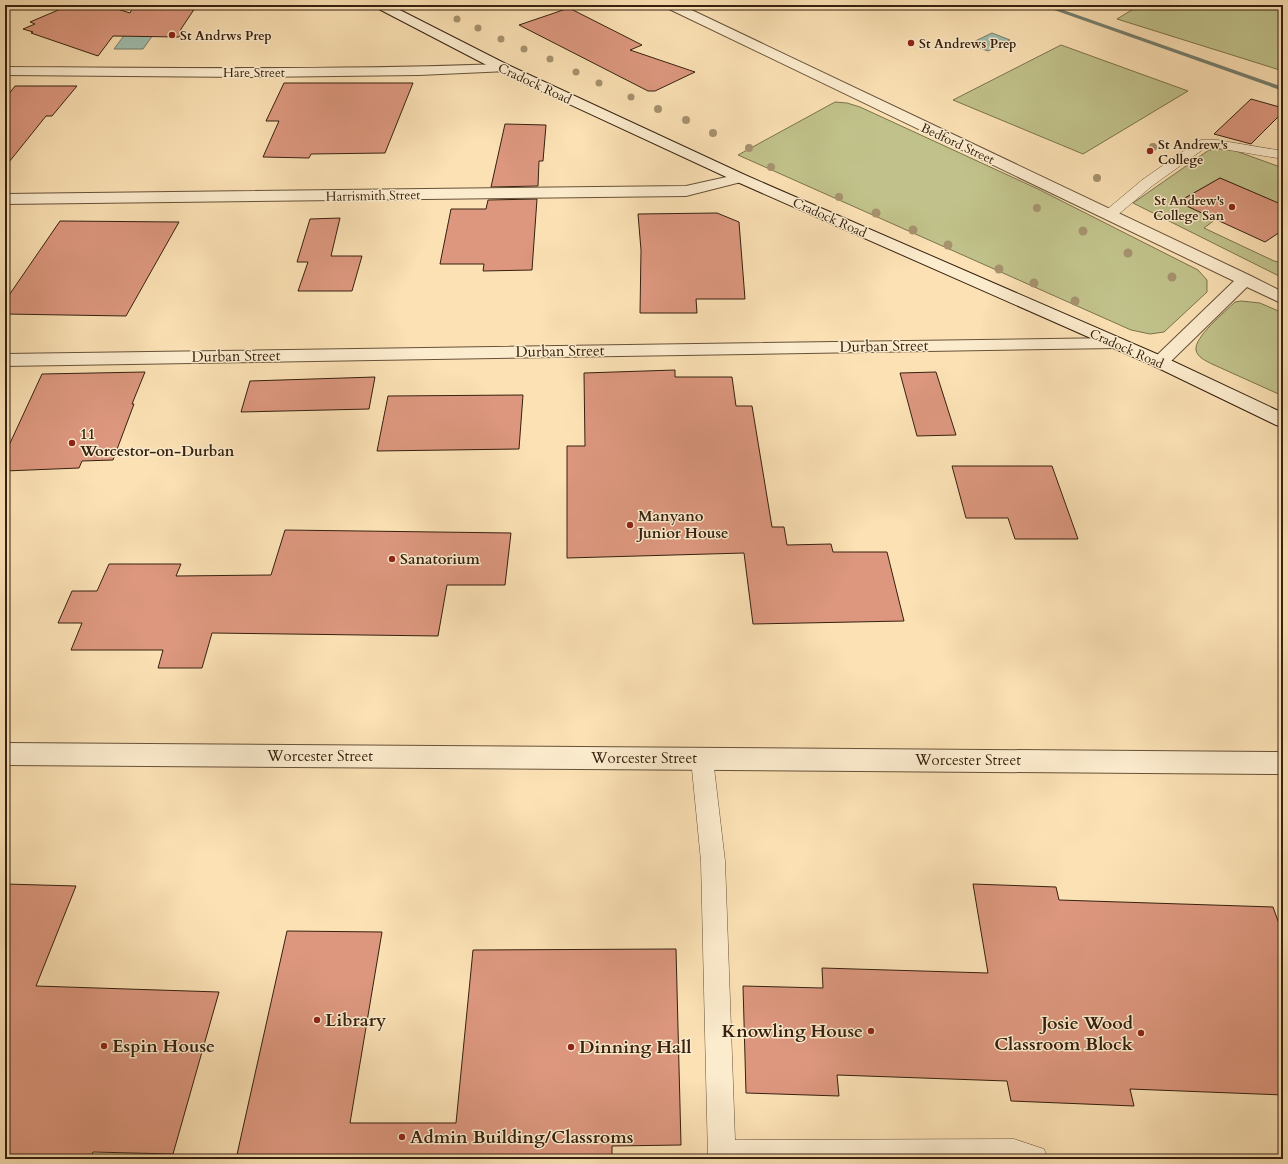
<svg xmlns="http://www.w3.org/2000/svg" width="1288" height="1164" font-family="Cardo,serif">
<style>
.green{fill:#c1c28b;stroke:#7c724d}
.water{fill:#9fbeae;stroke:#757f6e}
.lines{fill:none;stroke-linecap:round;stroke-linejoin:round}
.stream{fill:#757f6e;fill-rule:evenodd}
.building{fill:#dc977e;stroke:#36210f}
.lane-casing{stroke:#675138;stroke-width:1}
.street-casing{stroke:#675138;stroke-width:2}
.secondary-casing{stroke:#36210f;stroke-width:2}
.lane{fill:#fcecce;fill-rule:evenodd}
.street{fill:#fcecce;fill-rule:evenodd}
.secondary{fill:#fcecce;fill-rule:evenodd}
.tree{fill:#a6926e}
.poi-dot{fill:#8f2418;stroke:#fcecce;stroke-width:1.5}
.labels{text-anchor:middle;stroke-width:3;stroke-linejoin:round;paint-order:stroke}
.far-poi-label{font-size:13px;font-weight:bold;fill:#36210f;stroke:#fcecce;text-anchor:start}
.far-street-label{font-size:13px;fill:#36210f;stroke:#fcecce}
.street-label{font-size:15px;fill:#36210f;stroke:#fcecce}
.poi-label{font-size:15px;font-weight:bold;fill:#36210f;stroke:#fcecce;text-anchor:start}
.near-poi-label{font-size:18px;font-weight:bold;fill:#36210f;stroke:#fcecce;text-anchor:start}
</style>
<rect width="100%" height="100%" fill="#fbe1b4"/>
<filter id="stains"><feTurbulence type="fractalNoise" baseFrequency=".005" numOctaves="4"/><feColorMatrix values="0 0 0 0 .2 0 0 0 0 .09 0 0 0 0 .02 0 0 0 .5 -.17"/></filter>
<radialGradient id="worn" r=".72"><stop offset=".6" stop-color="#630" stop-opacity="0"/><stop offset="1" stop-color="#630" stop-opacity=".3"/></radialGradient>
<!-- green -->
<path class="green" d="M 1140,5 L 1283,5 L 1283,71 L 1117,19 Z
M 1061,45 L 1188,91 L 1083,154 L 953,100 Z
M 835,102 L 847,103 L 860,107 L 1038,189 L 1198,270 L 1207,280 L 1207,292 L 1164,332 L 1150,334 L 1131,330 L 738,155 Z
M 1221,149 L 1233,150 L 1283,168 L 1283,211 L 1271,200 L 1220,178 L 1178,202 L 1216,219 L 1204,228 L 1274,261 L 1283,263 L 1283,278 L 1133,203 L 1209,150 Z
M 1241,301 L 1260,303 L 1283,313 L 1283,396 L 1212,364 C 1206,361 1197,357 1196,350 C 1194,337 1225,312 1235,302 Z"/>
<!-- water -->
<path class="water" d="M 137,18 L 165,18 L 143,49 L 114,49 Z
M 992,33 L 1010,40 L 988,51 L 969,44 Z"/>
<g class="lines">
<!-- stream -->
<path class="stream" d="M 1040,5 L 1049,5 L 1283,87 L 1283,91 Z"/>
</g>
<!-- building -->
<path class="building" d="M 70,5 L 105,5 L 130,13 L 134,5 L 197,5 L 181,29 L 180,37 L 113,36 L 98,56 L 31,33 L 33,32 L 23,29 L 35,24 L 30,22 Z
M 569,8 L 642,45 L 630,50 L 695,72 L 655,91 L 648,91 L 519,25 Z
M 284,83 L 413,83 L 385,153 L 311,154 L 309,158 L 263,157 L 279,121 L 266,121 Z
M 15,86 L 77,86 L 52,116 L 46,116 L 5,167 L 5,99 Z
M 1251,99 L 1283,108 L 1283,112 L 1251,144 L 1214,134 Z
M 505,124 L 546,125 L 543,161 L 539,161 L 538,186 L 491,187 Z
M 1220,178 L 1283,205 L 1283,230 L 1265,242 L 1178,202 Z
M 537,199 L 532,270 L 483,271 L 484,264 L 440,264 L 451,209 L 486,209 L 488,200 Z
M 717,213 L 739,222 L 745,299 L 696,299 L 697,313 L 640,313 L 641,250 L 638,214 Z
M 340,218 L 331,256 L 362,256 L 352,291 L 298,291 L 308,262 L 297,262 L 310,219 Z
M 60,221 L 179,222 L 126,316 L 5,314 L 5,301 Z
M 675,370 L 675,377 L 732,377 L 736,406 L 752,406 L 772,527 L 784,527 L 787,545 L 831,544 L 833,552 L 887,552 L 904,621 L 753,624 L 744,553 L 567,558 L 567,446 L 585,446 L 584,373 Z
M 145,372 L 132,404 L 134,404 L 113,460 L 82,461 L 79,468 L 5,471 L 5,454 L 42,374 Z
M 936,372 L 956,435 L 917,436 L 900,373 Z
M 375,377 L 369,409 L 241,412 L 250,381 Z
M 523,395 L 519,449 L 377,451 L 388,396 Z
M 952,466 L 1052,466 L 1078,539 L 1015,539 L 1008,518 L 966,518 Z
M 285,530 L 511,533 L 505,585 L 447,585 L 438,636 L 212,633 L 202,668 L 158,668 L 163,650 L 71,650 L 82,623 L 58,623 L 72,591 L 97,591 L 109,564 L 181,564 L 176,576 L 271,575 Z
M 5,884 L 76,886 L 36,986 L 219,992 L 173,1154 L 93,1152 L 90,1159 L 5,1159 Z
M 973,884 L 1056,887 L 1059,900 L 1273,907 L 1283,935 L 1283,1095 L 1130,1089 L 1134,1106 L 1011,1101 L 1007,1081 L 837,1075 L 839,1096 L 746,1093 L 743,986 L 823,988 L 822,968 L 988,973 Z
M 287,931 L 382,932 L 350,1123 L 456,1123 L 473,950 L 676,949 L 681,1145 L 612,1146 L 612,1159 L 236,1159 Z"/>
<g class="lines">
<defs>
<path id="lane" d="M 1202,140 L 1217,140 L 1283,151 L 1283,159 L 1217,148 L 1205,148 L 1152,186 L 1114,218 L 1104,218 L 1102,215 L 1104,212 L 1142,180 L 1198,141 Z
M 702,750 L 710,753 L 713,759 L 725,861 L 735,1140 L 1014,1139 L 1044,1149 L 1048,1159 L 708,1159 L 701,861 L 691,759 L 694,753 Z"/>
<path id="street" d="M 665,5 L 681,5 L 1251,276 L 1283,292 L 1283,304 L 1247,287 L 1166,366 L 1160,368 L 1154,366 L 1151,362 L 1154,358 L 1234,281 L 667,8 Z
M 503,64 L 508,65 L 510,68 L 508,71 L 419,75 L 247,77 L 5,75 L 5,67 C 171,68 337,70 503,64 Z
M 740,174 L 745,175 L 747,178 L 745,181 L 686,196 L 5,204 L 5,194 L 686,186 Z
M 1116,338 L 1122,339 L 1125,343 L 1122,347 L 1116,348 L 5,366 L 5,354 Z
M 5,743 L 1283,752 L 1283,774 L 5,765 Z"/>
<path id="secondary" d="M 375,5 L 390,5 L 508,65 L 745,175 L 1166,358 L 1283,413 L 1283,427 L 1276,425 L 1154,366 L 735,181 L 498,71 L 377,8 Z"/>
</defs>
<!-- lane casing -->
<use href="#lane" class="lane-casing"/>
<!-- street casing -->
<use href="#street" class="street-casing"/>
<!-- secondary casing -->
<use href="#secondary" class="secondary-casing"/>
<!-- lane -->
<use href="#lane" class="lane"/>
<!-- street -->
<use href="#street" class="street"/>
<!-- secondary -->
<use href="#secondary" class="secondary"/>
</g>
<!-- trees -->
<g class="tree">
<circle cx="457" cy="19" r="3.5"/>
<circle cx="478" cy="28" r="3.5"/>
<circle cx="501" cy="39" r="3.5"/>
<circle cx="524" cy="49" r="3.5"/>
<circle cx="550" cy="59" r="3.5"/>
<circle cx="576" cy="72" r="3.5"/>
<circle cx="599" cy="83" r="3.5"/>
<circle cx="631" cy="97" r="3.5"/>
<circle cx="658" cy="109" r="4"/>
<circle cx="686" cy="120" r="4"/>
<circle cx="713" cy="133" r="4"/>
<circle cx="1153" cy="147" r="4"/>
<circle cx="749" cy="148" r="4"/>
<circle cx="771" cy="167" r="4"/>
<circle cx="1097" cy="178" r="4"/>
<circle cx="839" cy="197" r="4"/>
<circle cx="1037" cy="208" r="4"/>
<circle cx="876" cy="213" r="4.5"/>
<circle cx="913" cy="230" r="4.5"/>
<circle cx="1083" cy="231" r="4.5"/>
<circle cx="948" cy="245" r="4.5"/>
<circle cx="1128" cy="253" r="4.5"/>
<circle cx="999" cy="269" r="4.5"/>
<circle cx="1172" cy="277" r="4.5"/>
<circle cx="1034" cy="283" r="4.5"/>
<circle cx="1075" cy="301" r="4.5"/>
</g>
<!-- markers -->
<g class="poi-dot">
<circle cx="172" cy="35" r="4"/>
<circle cx="911" cy="43" r="4"/>
<circle cx="1150" cy="151" r="4"/>
<circle cx="1232" cy="207" r="4"/>
<circle cx="72" cy="443" r="4"/>
<circle cx="630" cy="525" r="4"/>
<circle cx="392" cy="559" r="4"/>
<circle cx="317" cy="1020" r="4"/>
<circle cx="871" cy="1031" r="4"/>
<circle cx="1141" cy="1033" r="4"/>
<circle cx="104" cy="1046" r="4"/>
<circle cx="571" cy="1047" r="4"/>
<circle cx="402" cy="1137" r="4"/>
</g>
<g class="labels">
<!-- far-poi labels -->
<g class="far-poi-label">
<text x="180" y="40">St Andrws Prep</text>
<text x="919" y="48">St Andrews Prep</text>
<text x="1158" y="149">St Andrew's<tspan x="1158" dy="15">College</tspan></text>
<text x="1224" y="205" text-anchor="end">St Andrew's<tspan x="1224" dy="15">College San</tspan></text>
</g>
<!-- far-street labels -->
<g class="far-street-label">
<text x="254" y="77">Hare Street</text>
<text transform="translate(535 83) rotate(25)" y="5">Cradock Road</text>
<text transform="translate(958 143) rotate(25)" y="5">Bedford Street</text>
<text transform="translate(373 195) rotate(-1)" y="5">Harrismith Street</text>
<text transform="translate(830 217) rotate(24)" y="5">Cradock Road</text>
<text transform="translate(1127 348) rotate(24)" y="5">Cradock Road</text>
</g>
<!-- street labels -->
<g class="street-label">
<text transform="translate(884 346) rotate(-1)" y="5">Durban Street</text>
<text transform="translate(560 351) rotate(-1)" y="5">Durban Street</text>
<text transform="translate(236 356) rotate(-1)" y="5">Durban Street</text>
<text x="320" y="761">Worcester Street</text>
<text x="644" y="763">Worcester Street</text>
<text x="968" y="765">Worcester Street</text>
</g>
<!-- poi labels -->
<g class="poi-label">
<text x="80" y="439">11<tspan x="80" dy="17">Worcestor-on-Durban</tspan></text>
<text x="638" y="521">Manyano<tspan x="638" dy="17">Junior House</tspan></text>
<text x="400" y="564">Sanatorium</text>
</g>
<!-- near-poi labels -->
<g class="near-poi-label">
<text x="325" y="1026">Library</text>
<text x="1133" y="1029" text-anchor="end">Josie Wood<tspan x="1133" dy="21">Classroom Block</tspan></text>
<text x="863" y="1037" text-anchor="end">Knowling House</text>
<text x="112" y="1052">Espin House</text>
<text x="579" y="1053">Dinning Hall</text>
<text x="410" y="1143">Admin Building/Classroms</text>
</g>
</g>
<!-- margin -->
<rect width="1288" height="1164" fill="none" stroke="#fbe1b4" stroke-width="20"/>
<rect x="6" y="6" width="1276" height="1152" fill="none" stroke="#36210f" stroke-width="2"/>
<rect x="10" y="10" width="1268" height="1144" fill="none" stroke="#36210f"/>
<rect width="100%" height="100%" filter="url(#stains)"/>
<rect width="100%" height="100%" fill="url(#worn)"/>
</svg>
